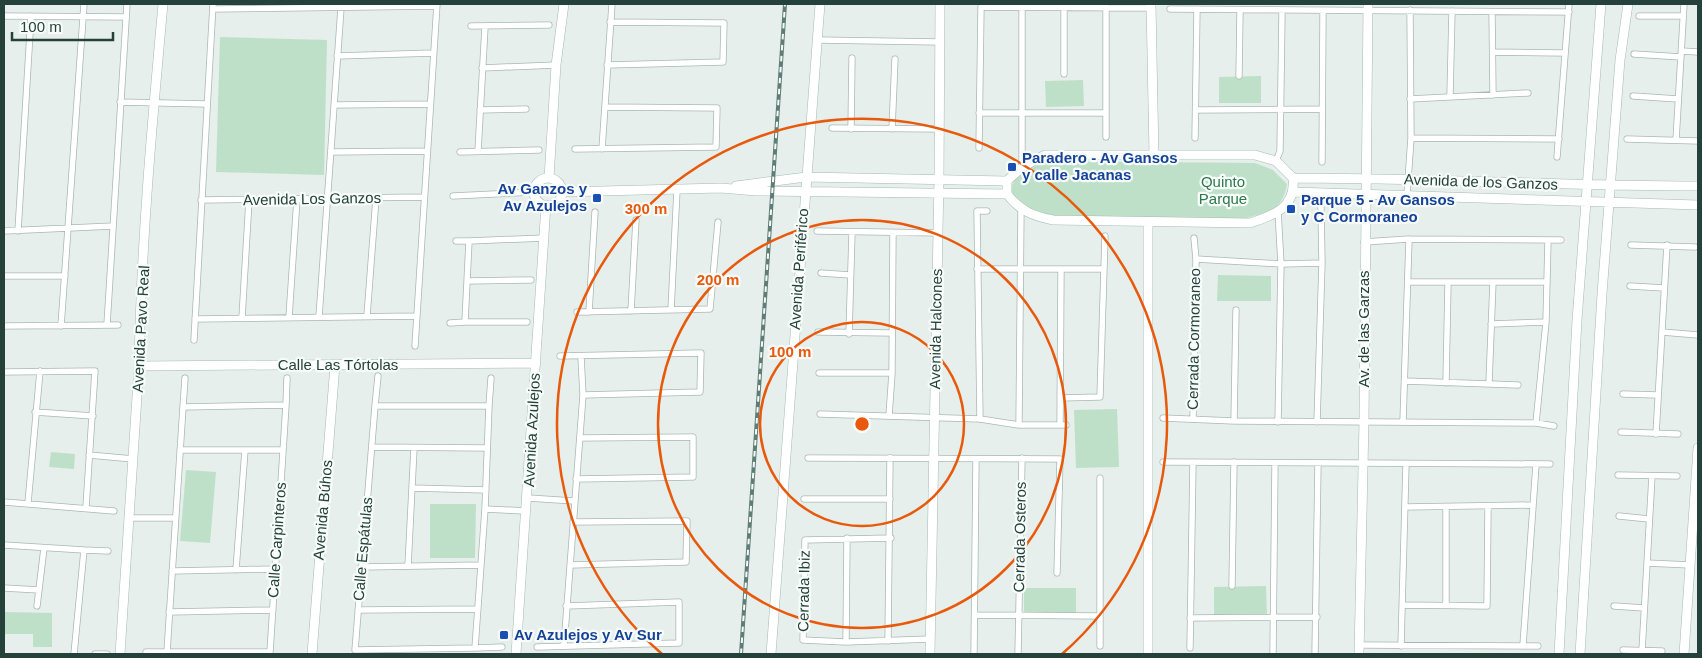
<svg xmlns="http://www.w3.org/2000/svg" width="1702" height="658" font-family="Arial,sans-serif">
<style>
.green{fill:#bfe0c8}
.lines{fill:none;stroke-linecap:round;stroke-linejoin:round}
.street-casing{stroke:#a8b8b2;stroke-width:7}
.secondary-casing{stroke:#a4bbb3;stroke-width:10}
.street{stroke:#fff;stroke-width:5.5}
.secondary{stroke:#fff;stroke-width:9}
.rail-casing{stroke:#5f7d75;stroke-width:4}
.rail{stroke:#f7fbf9;stroke-width:2;stroke-dasharray:5.5;stroke-linecap:butt}
.ring{fill:none;stroke:#e8590c;stroke-width:2.5}
.transit-dot{fill:#1a4fb4;stroke:#f7fbf9;stroke-width:2}
.labels{text-anchor:middle;stroke-width:4.5;stroke-linejoin:round;paint-order:stroke}
.transit-label{font-size:15px;font-weight:bold;fill:#164399;stroke:#f7fbf9;text-anchor:start}
.park-label{font-size:15px;fill:#2d7a4b;stroke:#f7fbf9}
.street-label{font-size:15px;fill:#24423a;stroke:#f7fbf9}
.centre{fill:#e8590c;stroke:#f7fbf9;stroke-width:2.5}
.ring-label{font-size:15px;text-anchor:middle;font-weight:bold;fill:#e8590c;stroke:#f7fbf9;stroke-width:4.5;stroke-linejoin:round;paint-order:stroke}
</style>
<rect width="100%" height="100%" fill="#e6efeb"/>
<!-- green -->
<path class="green" d="M 220,37 L 327,40 L 324,175 L 216,172 Z
M 1261,76 L 1261,103 L 1219,103 L 1219,77 Z
M 1083,80 L 1084,106 L 1046,107 L 1045,81 Z
M 1045,161 L 1255,163 L 1273,170 L 1287,184 C 1283,211 1267,212 1243,219 L 1055,216 C 1041,213 999,201 1015,180 C 1021,171 1036,166 1045,161 Z
M 1218,275 L 1271,276 L 1271,301 L 1217,301 Z
M 1117,409 L 1119,467 L 1076,468 L 1074,410 Z
M 51,452 L 75,454 L 74,469 L 49,467 Z
M 186,470 L 216,472 L 210,543 L 180,541 Z
M 430,504 L 476,504 L 475,558 L 430,558 Z
M 1266,586 L 1267,618 L 1214,619 L 1214,587 Z
M 1024,588 L 1076,588 L 1076,615 L 1024,615 Z
M 5,612 L 52,613 L 52,647 L 33,647 L 33,634 L 5,634 Z"/>
<g class="lines">
<defs>
<path id="street" d="M 213,9 L 437,6
M 1170,9 L 1569,12
M 1492,12 L 1493,95
M 4,16 L 126,17
M 1639,16 L 1683,16
M 471,26 L 549,25
M 818,40 L 939,42
M 1682,51 L 1698,52
M 1493,52 L 1564,53
M 1634,54 L 1681,57
M 337,56 L 433,53
M 607,65 L 723,62 L 724,23 L 610,22
M 482,68 L 556,65
M 1064,74 L 1064,8
M 1239,76 L 1240,12
M 1450,96 L 1452,11
M 1633,96 L 1678,99
M 1410,99 L 1528,93
M 120,102 L 206,104
M 334,105 L 430,104
M 480,110 L 526,109
M 1196,110 L 1322,109
M 979,113 L 1106,113
M 832,128 L 938,129
M 851,129 L 852,58
M 892,129 L 895,59
M 1106,137 L 1106,7
M 1195,138 L 1197,9
M 1411,138 L 1559,139
M 1627,139 L 1698,141
M 1676,140 L 1684,4
M 979,148 L 981,7 L 1151,8
M 575,149 L 716,147 L 717,108 L 605,107
M 602,149 L 612,4
M 478,151 L 485,27
M 331,152 L 426,151
M 460,152 L 539,150
M 1557,157 L 1569,4
M 1276,161 L 1280,151 L 1282,12
M 1322,162 L 1323,12
M 1022,167 L 1022,6
M 1407,195 L 1411,138 L 1410,10
M 453,196 L 534,192
M 201,200 L 423,197
M 4,231 L 113,226
M 18,231 L 31,16
M 817,231 L 938,233
M 456,241 L 469,241
M 1364,242 L 1409,239 L 1561,240
M 1631,245 L 1695,247
M 1196,259 L 1281,264 L 1322,263
M 977,269 L 1104,269
M 821,273 L 850,275
M 4,276 L 65,276
M 468,281 L 531,280
M 1408,282 L 1546,282
M 1630,286 L 1664,288
M 671,310 L 677,190
M 631,311 L 636,220
M 577,312 L 710,309 L 718,222
M 589,312 L 595,212
M 367,316 L 376,198
M 289,317 L 297,199
M 319,317 L 341,8
M 242,318 L 249,200
M 195,319 L 416,316
M 527,322 L 465,322 L 469,241 L 544,238
M 450,323 L 465,322
M 1491,324 L 1546,322
M 107,325 L 127,4
M 4,326 L 118,325
M 61,326 L 84,4
M 818,332 L 892,333
M 1662,332 L 1698,335
M 849,334 L 852,233
M 194,340 L 213,4
M 415,346 L 437,4
M 560,356 L 701,353 L 700,392 L 583,395
M 4,372 L 95,371 L 86,507
M 819,373 L 892,373
M 1405,381 L 1518,385
M 1446,383 L 1448,283
M 1489,383 L 1493,282
M 1623,394 L 1658,395
M 1060,398 L 1100,397 L 1105,236
M 286,405 L 270,652 L 167,652 L 183,407 Z
M 286,405 L 287,378
M 375,406 L 489,406 L 485,509 L 475,648 L 355,650 Z
M 375,406 L 378,376
M 489,406 L 491,378
M 183,407 L 185,378
M 35,412 L 93,416
M 820,414 L 980,419 L 1019,425 L 1066,425
M 889,416 L 892,373 L 893,233
M 1163,418 L 1234,421 L 1536,423 L 1554,426
M 980,419 L 977,211 L 987,211
M 1193,419 L 1196,259 L 1194,238
M 1234,421 L 1236,310
M 1278,422 L 1281,264 L 1278,211
M 1317,422 L 1322,263 L 1321,208
M 1403,422 L 1409,239
M 1536,423 L 1546,322 L 1548,240
M 1019,425 L 1021,209
M 1060,425 L 1061,269
M 1621,432 L 1678,434
M 1656,434 L 1667,245
M 373,447 L 487,448
M 180,450 L 283,450
M 89,455 L 133,459
M 808,458 L 1060,459 L 1057,573
M 1163,462 L 1550,464
M 1618,475 L 1677,476
M 576,479 L 693,477 L 693,437 L 580,438
M 412,488 L 486,490
M 528,498 L 574,501
M 804,499 L 890,499
M 4,502 L 114,511
M 28,503 L 40,371
M 1405,507 L 1532,505
M 1446,507 L 1446,604
M 485,509 L 526,511
M 1619,516 L 1649,519
M 129,518 L 175,518
M 891,538 L 805,540 L 803,640 L 846,642 L 930,639
M 4,545 L 84,550 L 74,654
M 84,550 L 108,551
M 1647,563 L 1690,565
M 570,565 L 686,562 L 687,521 L 573,522
M 408,566 L 414,448
M 361,567 L 481,565
M 236,570 L 245,450
M 172,571 L 275,569
M 1232,586 L 1234,462
M 4,588 L 39,590
M 1403,605 L 1487,606 L 1488,507
M 37,606 L 44,548
M 1614,606 L 1644,608
M 358,610 L 478,609
M 169,612 L 273,610
M 975,615 L 1099,616
M 1190,618 L 1317,617
M 888,641 L 890,458
M 846,642 L 847,538
M 1359,645 L 1538,646
M 1523,645 L 1536,465
M 564,646 L 583,395 L 581,357
M 1100,646 L 1100,478
M 1401,646 L 1406,464
M 537,647 L 679,643 L 679,602 L 566,606
M 475,648 L 502,647
M 1190,648 L 1193,462
M 1623,650 L 1662,651
M 1642,651 L 1652,476
M 146,652 L 167,652
M 95,654 L 107,654
M 974,654 L 976,459
M 1018,654 L 1022,458
M 1273,654 L 1275,463
M 1315,654 L 1318,463"/>
<path id="secondary" d="M 1151,4 L 1154,156
M 1045,155 L 1255,155 L 1276,161 L 1293,178 C 1296,207 1275,215 1250,223 L 1053,220 C 1033,216 1020,211 1007,194 L 1007,181 C 1018,169 1030,162 1045,155 Z
M 549,178 L 556,65 L 564,4
M 1293,178 C 1428,178 1563,186 1698,186
M534 192a14 14 0 1 1 28 0a14 14 0 1 1-28 0Z
M 736,186 L 806,177 L 1007,181
M 562,192 L 721,188 L 756,191 L 1007,194
M 1294,192 L 1698,205
M 139,366 L 536,363
M 120,654 L 139,366 C 141,245 152,124 163,4
M 312,654 L 335,365
M 516,654 L 546,205
M 771,654 L 820,4
M 930,654 L 939,179 L 940,4
M 1148,654 L 1148,222
M 1359,654 L 1364,421 L 1368,4
M 1559,654 L 1577,320 L 1601,4
M 1580,654 L 1602,294 L 1620,60 L 1628,4
M 1684,654 L 1698,448"/>
</defs>
<!-- street casing -->
<use href="#street" class="street-casing"/>
<!-- secondary casing -->
<use href="#secondary" class="secondary-casing"/>
<!-- street -->
<use href="#street" class="street"/>
<!-- secondary -->
<use href="#secondary" class="secondary"/>
<defs>
<path id="rail" d="M 741,654 L 785,4"/>
</defs>
<!-- rail casing -->
<use href="#rail" class="rail-casing"/>
<!-- rail -->
<use href="#rail" class="rail"/>
</g>
<!-- distance rings -->
<g class="ring">
<circle cx="862" cy="424" r="102"/>
<circle cx="862" cy="424" r="204"/>
<path d="M662 654A305 305 0 1 1 1062 654"/>
</g>
<!-- markers -->
<g class="transit-dot">
<rect x="1007" y="162" width="10" height="10" rx="2.5"/>
<rect x="592" y="193" width="10" height="10" rx="2.5"/>
<rect x="1286" y="204" width="10" height="10" rx="2.5"/>
<rect x="499" y="630" width="10" height="10" rx="2.5"/>
</g>
<g class="labels">
<!-- transit labels -->
<g class="transit-label">
<text x="1022" y="163">Paradero - Av Gansos<tspan x="1022" dy="17">y calle Jacanas</tspan></text>
<text x="587" y="194" text-anchor="end">Av Ganzos y<tspan x="587" dy="17">Av Azulejos</tspan></text>
<text x="1301" y="205">Parque 5 - Av Gansos<tspan x="1301" dy="17">y C Cormoraneo</tspan></text>
<text x="514" y="640">Av Azulejos y Av Sur</text>
</g>
<!-- park labels -->
<g class="park-label">
<text x="1223" y="187">Quinto<tspan x="1223" dy="17">Parque</tspan></text>
</g>
<!-- street labels -->
<g class="street-label">
<text transform="translate(1481 182) rotate(2)" y="5">Avenida de los Ganzos</text>
<text transform="translate(312 199) rotate(-1)" y="5">Avenida Los Ganzos</text>
<text transform="translate(799 269) rotate(-86)" y="5">Avenida Periférico</text>
<text transform="translate(141 329) rotate(-87)" y="5">Avenida Pavo Real</text>
<text transform="translate(936 329) rotate(-89)" y="5">Avenida Halcones</text>
<text transform="translate(1364 329) rotate(-90)" y="5">Av. de las Garzas</text>
<text transform="translate(1194 339) rotate(-89)" y="5">Cerrada Cormoraneo</text>
<text x="338" y="370">Calle Las Tórtolas</text>
<text transform="translate(532 430) rotate(-87)" y="5">Avenida Azulejos</text>
<text transform="translate(323 510) rotate(-85)" y="5">Avenida Búhos</text>
<text transform="translate(1020 537) rotate(-89)" y="5">Cerrada Osteros</text>
<text transform="translate(277 540) rotate(-86)" y="5">Calle Carpinteros</text>
<text transform="translate(363 549) rotate(-85)" y="5">Calle Espátulas</text>
<text transform="translate(804 591) rotate(-89)" y="5">Cerrada Ibiz</text>
</g>
</g>
<circle cx="862" cy="424" r="8" class="centre"/>
<g class="ring-label">
<text x="646" y="214">300 m</text>
<text x="718" y="285">200 m</text>
<text x="790" y="357">100 m</text>
</g>
<!-- border -->
<rect width="1702" height="658" fill="none" stroke="#24423a" stroke-width="10"/>
<!-- scale -->
<path d="M12 32v8h101v-8" fill="none" stroke="#24423a" stroke-width="2.5"/>
<text x="20" y="32" font-size="15" fill="#24423a" stroke="#f7fbf9" stroke-width="4" paint-order="stroke">100 m</text>
</svg>
